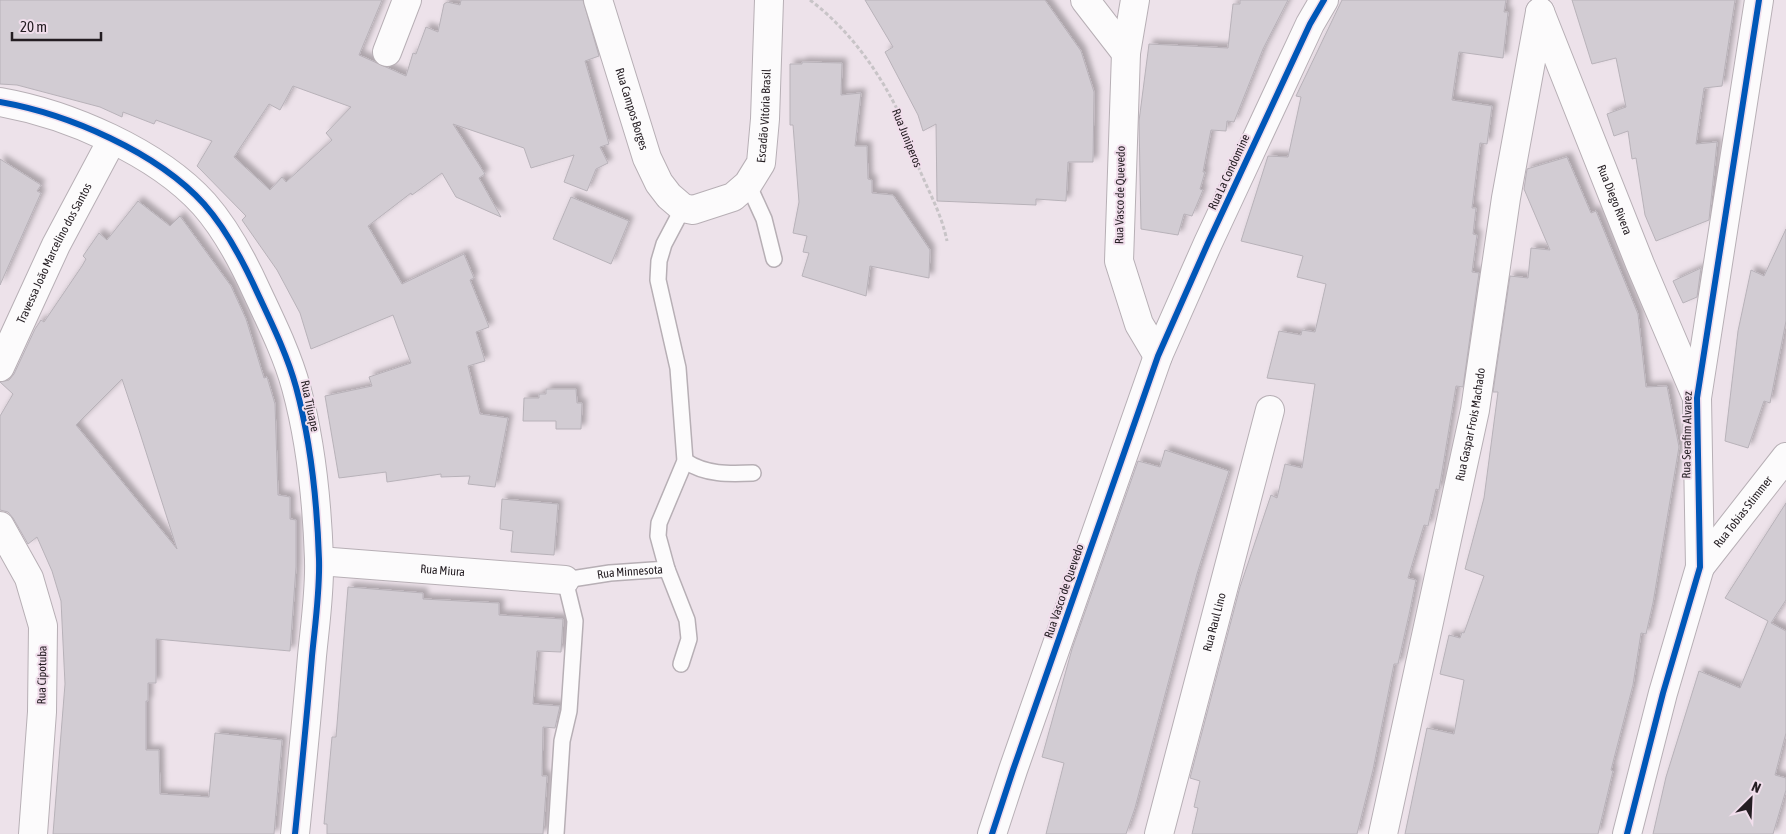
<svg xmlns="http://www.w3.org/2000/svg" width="1786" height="834" font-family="'Asap Condensed',sans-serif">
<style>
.building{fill:#d2ccd3;stroke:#b8b2b9;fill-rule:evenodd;filter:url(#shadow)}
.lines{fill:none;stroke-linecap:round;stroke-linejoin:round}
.service-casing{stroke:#b7afb5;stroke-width:18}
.minor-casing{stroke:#b7afb5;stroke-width:30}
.path{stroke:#c8c4c7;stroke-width:3;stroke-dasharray:4 2.5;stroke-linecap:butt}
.service{stroke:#fcfbfc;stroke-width:15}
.minor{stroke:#fcfbfc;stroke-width:28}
.cycleway-casing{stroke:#f1deec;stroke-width:9}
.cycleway{stroke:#0057b8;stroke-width:6}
.labels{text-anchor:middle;stroke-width:4;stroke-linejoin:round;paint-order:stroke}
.street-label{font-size:12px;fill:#241d22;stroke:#f1deec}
</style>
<defs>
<filter id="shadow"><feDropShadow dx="4.5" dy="-4.5" stdDeviation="2.5" flood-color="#0004"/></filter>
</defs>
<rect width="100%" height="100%" fill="#ede2ea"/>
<!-- building -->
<path class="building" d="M 0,0 L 382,0 L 359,55 L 406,76 L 413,53 L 416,54 L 426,27 L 438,32 L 444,4 L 447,2 L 460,5 L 461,0 L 583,0 L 599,56 L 585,61 L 609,144 L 600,147 L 608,163 L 596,169 L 587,191 L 564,182 L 574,155 L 531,168 L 524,148 L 453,124 L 485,174 L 479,178 L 501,217 L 456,197 L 442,173 L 412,195 L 411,193 L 368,226 L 402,284 L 464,254 L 474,278 L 470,280 L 489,327 L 476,332 L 485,361 L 468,366 L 480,414 L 508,418 L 495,487 L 468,484 L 470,476 L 441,477 L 441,474 L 387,482 L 386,472 L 339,478 L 325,396 L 372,386 L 369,377 L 411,363 L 393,315 L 311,349 L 300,313 L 277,270 L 242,220 L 246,216 L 197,166 L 212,141 L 156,120 L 154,124 L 123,112 L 122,117 L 100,107 L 17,85 L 0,84 ZM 293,86 L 351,107 L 326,133 L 332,140 L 286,182 L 282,177 L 270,190 L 234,157 L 269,104 L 280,110 Z
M 865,0 L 1045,0 L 1081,51 L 1094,92 L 1093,162 L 1068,162 L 1066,201 L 1036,199 L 1036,205 L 937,201 L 936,124 L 923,131 L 918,115 L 885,52 L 893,47 Z
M 1240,0 L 1288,0 L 1263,49 L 1234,122 L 1227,121 L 1226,131 L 1211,130 L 1203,172 L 1205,172 L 1200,189 L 1203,190 L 1192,216 L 1184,214 L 1178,235 L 1141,229 L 1139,121 L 1149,44 L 1228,48 L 1233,4 L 1240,4 Z
M 1342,0 L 1506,0 L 1504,12 L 1508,12 L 1503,58 L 1459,52 L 1452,100 L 1492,106 L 1487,144 L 1480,143 L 1472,208 L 1476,208 L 1473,234 L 1477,235 L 1472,272 L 1479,273 L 1463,387 L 1456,386 L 1439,490 L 1436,489 L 1428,526 L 1424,525 L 1408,578 L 1416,580 L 1410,610 L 1398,664 L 1394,664 L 1373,770 L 1357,834 L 1192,834 L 1198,808 L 1194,807 L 1200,781 L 1190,778 L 1240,587 L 1271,495 L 1277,498 L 1285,464 L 1302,468 L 1315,384 L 1267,378 L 1279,331 L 1301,335 L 1302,330 L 1315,332 L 1326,284 L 1297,277 L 1303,256 L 1241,241 L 1268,156 L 1288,157 L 1301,97 L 1296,96 Z
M 1572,0 L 1735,0 L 1722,86 L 1704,88 L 1696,144 L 1717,142 L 1709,220 L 1656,241 L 1645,215 L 1636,158 L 1632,159 L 1628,131 L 1614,136 L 1607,114 L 1626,107 L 1616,58 L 1592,64 Z
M 802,62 L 842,63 L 841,95 L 861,93 L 855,146 L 867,146 L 868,179 L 872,180 L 872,193 L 893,195 L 930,250 L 929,278 L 870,266 L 866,296 L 802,276 L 809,253 L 803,252 L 807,236 L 793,233 L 799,202 L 793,125 L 790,125 L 790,64 L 802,64 Z
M 1567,157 L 1591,213 L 1596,211 L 1638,314 L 1646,387 L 1667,386 L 1679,447 L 1653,603 L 1646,634 L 1641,633 L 1633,685 L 1611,770 L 1613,771 L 1598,834 L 1405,834 L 1427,728 L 1454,734 L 1464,680 L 1440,674 L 1449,635 L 1460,638 L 1462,632 L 1464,633 L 1484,576 L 1465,569 L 1484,498 L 1498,392 L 1493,392 L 1510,276 L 1528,278 L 1531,248 L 1550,250 L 1524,189 L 1527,169 Z
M 0,159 L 41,185 L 37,191 L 41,193 L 0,285 Z
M 571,197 L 629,221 L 611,264 L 553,239 Z
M 138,201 L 170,226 L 180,216 L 231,286 L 246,319 L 264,378 L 267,377 L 275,404 L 278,495 L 290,497 L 290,519 L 296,520 L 296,567 L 290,651 L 156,639 L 156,683 L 148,683 L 148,701 L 146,701 L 146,750 L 159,750 L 160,794 L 209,797 L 215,733 L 282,740 L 274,834 L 53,834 L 65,684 L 61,601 L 52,571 L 37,537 L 28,544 L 13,518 L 8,512 L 0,510 L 0,416 L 13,394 L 0,382 L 9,380 L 14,374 L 35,329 L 41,320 L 44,322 L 82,266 L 86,259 L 83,256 L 99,233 L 107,240 ZM 122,379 L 139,430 L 177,549 L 76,425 Z
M 1786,229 L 1786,321 L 1770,403 L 1764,401 L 1748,448 L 1725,441 L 1738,331 L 1751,270 L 1764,276 Z
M 1701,268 L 1697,297 L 1683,303 L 1673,281 Z
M 546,389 L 576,389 L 577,403 L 582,403 L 581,429 L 556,429 L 556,421 L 523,421 L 524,398 L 539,398 L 539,394 L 546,394 Z
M 1165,450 L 1229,471 L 1197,574 L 1135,808 L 1126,834 L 1046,834 L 1064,763 L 1042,757 L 1072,649 L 1138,461 L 1160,467 Z
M 502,499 L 558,504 L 554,555 L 511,552 L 513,531 L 500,529 Z
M 1786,503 L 1786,600 L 1771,623 L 1786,631 L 1786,733 L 1775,775 L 1786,778 L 1786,790 L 1773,834 L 1653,834 L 1666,777 L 1699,671 L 1740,688 L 1768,621 L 1725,598 Z
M 348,587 L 423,593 L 423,599 L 499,603 L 499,615 L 563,619 L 561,652 L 537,651 L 533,704 L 560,706 L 555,728 L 543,727 L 542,776 L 547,776 L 543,834 L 327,834 L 327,824 L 324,824 L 332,737 L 336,737 Z"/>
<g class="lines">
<defs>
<g id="service">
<path d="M 748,184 L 764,219 L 774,259"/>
<path d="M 685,461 C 706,475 729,474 753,473"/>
<path d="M 667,569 L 687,620 L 689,639 L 681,664"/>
<path id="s1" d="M 556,834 L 562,741 L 569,711 L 575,621 L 565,580 L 610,573 L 667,569 L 658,536 L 659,523 L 685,461 L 678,368 L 658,280 L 659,261 L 664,244 L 683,208"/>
</g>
<g id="minor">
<path id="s2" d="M 598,0 L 647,158 L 659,183 L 669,196 L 683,208 L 693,210 L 733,197 L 748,184 L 761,163 L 765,119 L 769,0"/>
<path d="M 1085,0 L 1126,53"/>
<path d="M 1135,0 L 1126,53 L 1119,261 L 1139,324 L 1158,356"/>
<path id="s3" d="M 1540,12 L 1640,264 L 1697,398"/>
<path d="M 387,52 L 407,0"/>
<path d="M 0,102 C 68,114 157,152 204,204 C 227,230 243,261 257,292 C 271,322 287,354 296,387 C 311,442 317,501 319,559 C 320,591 315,625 312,656 C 307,716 301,775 295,834"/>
<path id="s4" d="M 0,367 L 56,245 L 112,140"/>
<path d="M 0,526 L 29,578 L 43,626 L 42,712 L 33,834"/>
<path id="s5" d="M 319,561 L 565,580"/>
<path id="s6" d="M 1700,567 L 1786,457"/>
<path d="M 992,834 L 1013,770 L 1158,356 L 1208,243 L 1310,24 L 1324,0"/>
<path id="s7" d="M 1159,834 L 1270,410"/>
<path id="s8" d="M 1383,834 L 1475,410 L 1506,198 L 1540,12"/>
<path d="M 1627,834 L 1663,693 L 1700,567 L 1697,398 L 1759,0"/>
</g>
</defs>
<!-- service casing -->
<use href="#service" class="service-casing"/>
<!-- minor casing -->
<use href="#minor" class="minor-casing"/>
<!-- path -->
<path class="path" d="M 810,0 C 847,28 876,67 897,109 C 907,130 912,153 921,173 C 931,196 942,216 947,241"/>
<!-- service -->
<use href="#service" class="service"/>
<!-- minor -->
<use href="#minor" class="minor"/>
<defs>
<path id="cycleway" d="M 0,102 C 68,114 157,152 204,204 C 227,230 243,261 257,292 C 271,322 287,354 296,387 C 311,442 317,501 319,559 C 320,591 315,625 312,656 C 307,716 301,775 295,834
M 992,834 L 1013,770 L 1158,356 L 1208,243 L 1310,24 L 1324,0
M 1627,834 L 1663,693 L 1700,567 L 1697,398 L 1759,0"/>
</defs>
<!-- cycleway casing -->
<use href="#cycleway" class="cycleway-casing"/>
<!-- cycleway -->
<use href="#cycleway" class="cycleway"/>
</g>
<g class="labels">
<!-- street labels -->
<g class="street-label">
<text dy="4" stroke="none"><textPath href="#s2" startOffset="114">Rua Campos Borges</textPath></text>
<text dy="4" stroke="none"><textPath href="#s2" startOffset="372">Escadão Vitória Brasil</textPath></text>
<text transform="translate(907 138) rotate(68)" y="4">Rua Juniperos</text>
<text transform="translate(1229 172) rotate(-65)" y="4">Rua La Condomine</text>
<text transform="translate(1120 195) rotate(-89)" y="4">Rua Vasco de Quevedo</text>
<text dy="4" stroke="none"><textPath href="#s3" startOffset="202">Rua Diego Rivera</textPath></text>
<text dy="4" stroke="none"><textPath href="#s4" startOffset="126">Travessa João Marcelino dos Santos</textPath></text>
<text transform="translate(310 406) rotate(78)" y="4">Rua Tijuape</text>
<text dy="4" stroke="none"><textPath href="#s8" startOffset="419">Rua Gaspar Frois Machado</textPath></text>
<text transform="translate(1687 435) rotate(-89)" y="4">Rua Serafim Alvarez</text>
<text dy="4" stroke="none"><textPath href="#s6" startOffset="70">Rua Tobias Stimmer</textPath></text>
<text dy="4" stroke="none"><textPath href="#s5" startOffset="124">Rua Miura</textPath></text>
<text dy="4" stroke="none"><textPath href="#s1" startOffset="322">Rua Minnesota</textPath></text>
<text transform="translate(1064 591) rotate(-71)" y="4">Rua Vasco de Quevedo</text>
<text dy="4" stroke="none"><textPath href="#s7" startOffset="219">Rua Raul Lino</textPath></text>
<text transform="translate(42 675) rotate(-89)" y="4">Rua Cipotuba</text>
</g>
</g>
<!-- north arrow -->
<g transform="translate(1751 799) rotate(24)" stroke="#f1deec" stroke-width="4" paint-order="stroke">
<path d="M0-4L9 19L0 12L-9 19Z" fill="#241d22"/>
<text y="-8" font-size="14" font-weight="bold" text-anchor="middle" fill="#241d22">N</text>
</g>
<!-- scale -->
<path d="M12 32v8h89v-8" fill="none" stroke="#241d22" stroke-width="2.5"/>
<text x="20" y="32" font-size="15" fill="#241d22" stroke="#f1deec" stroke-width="4" paint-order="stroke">20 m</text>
</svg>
